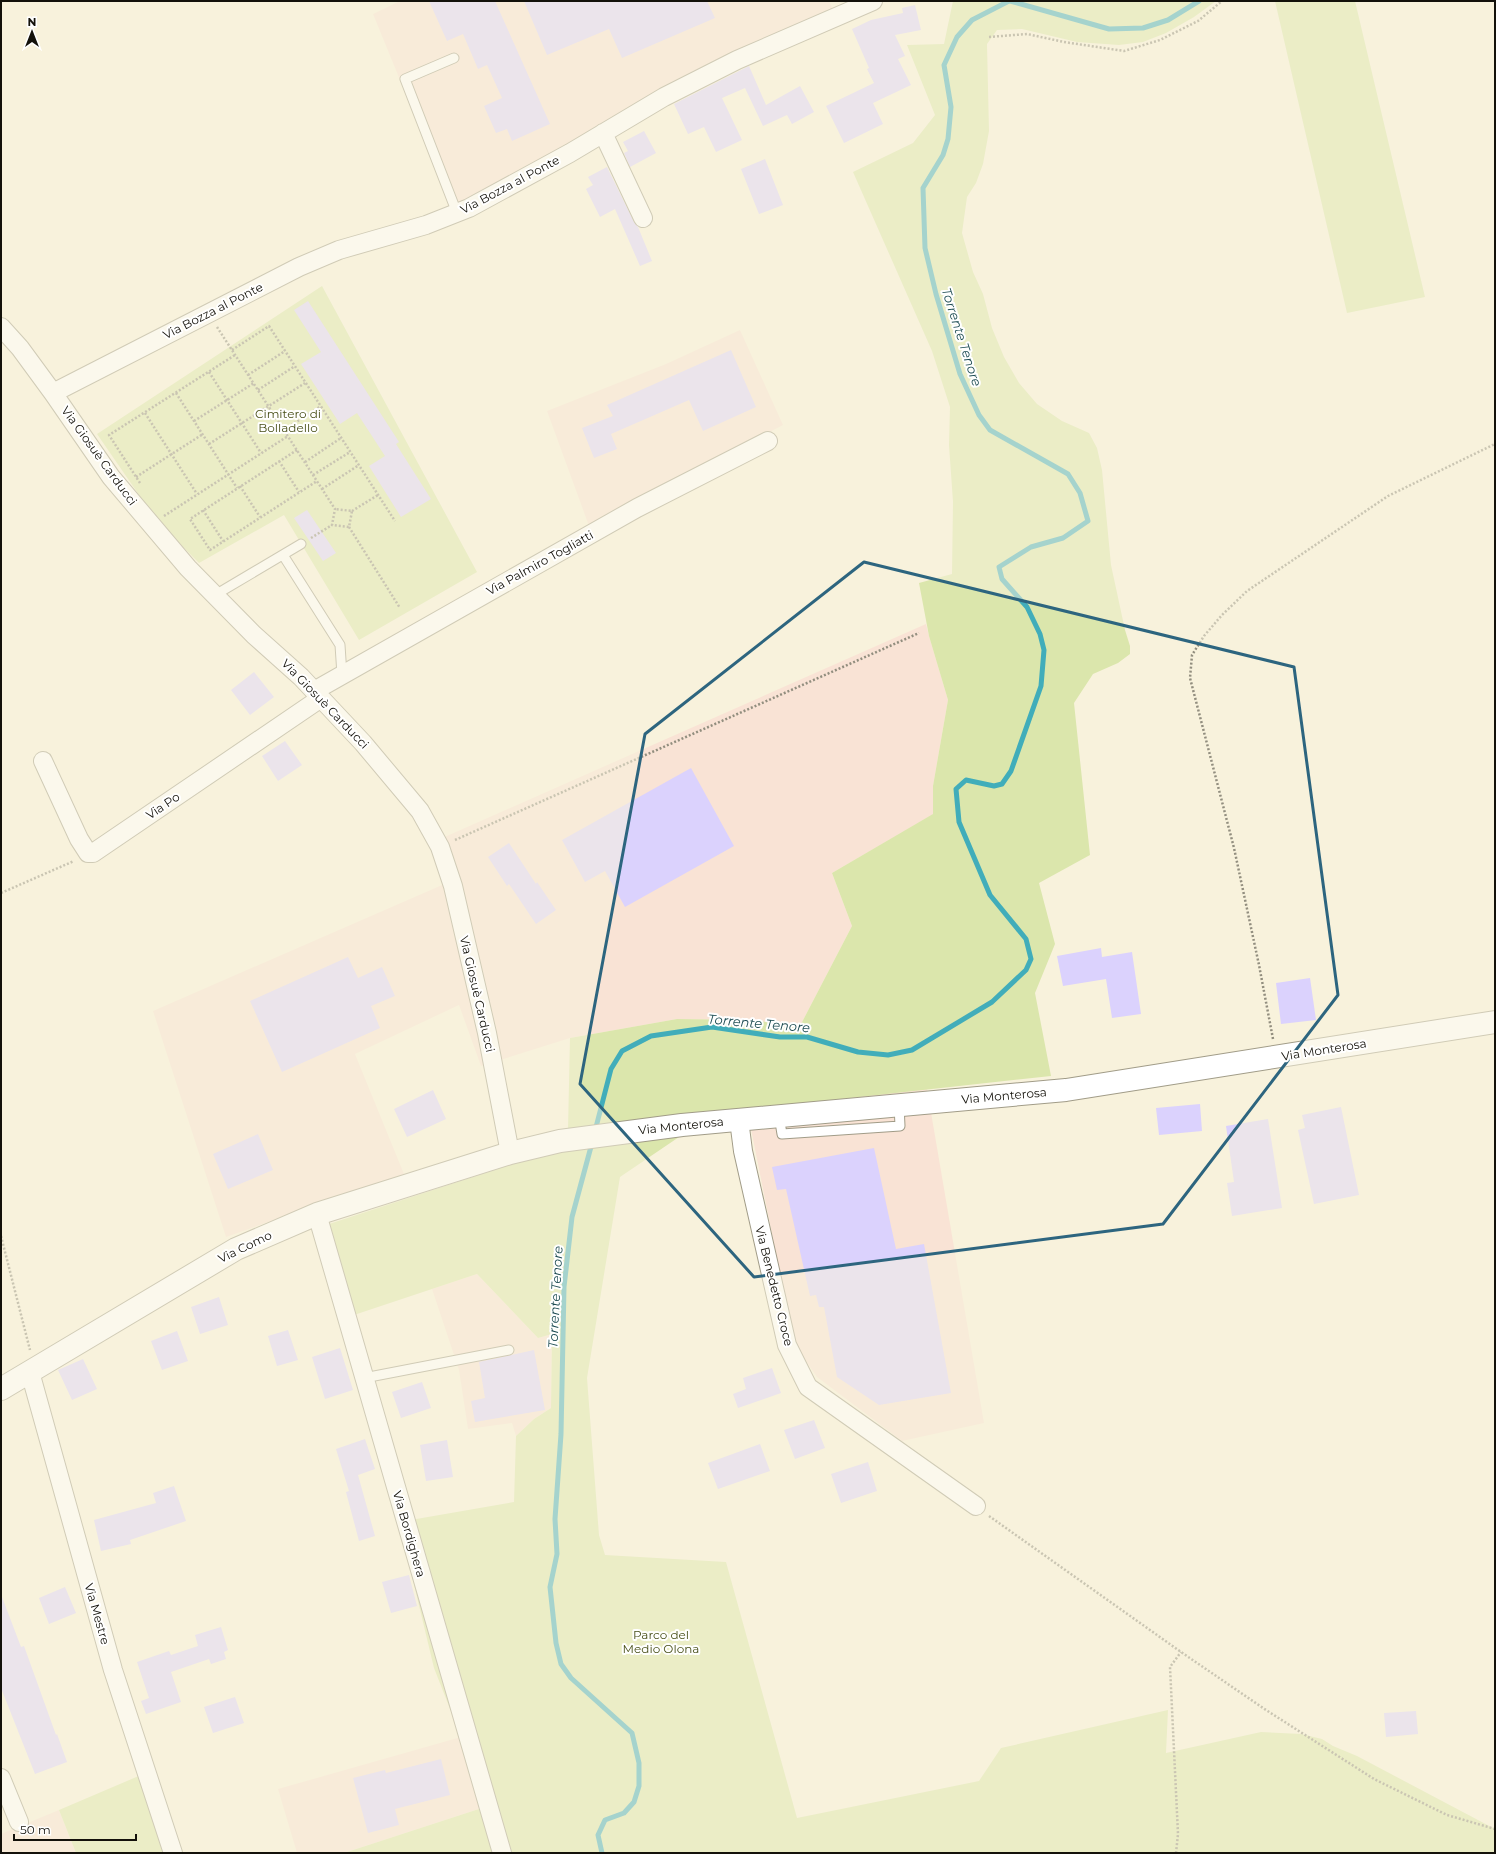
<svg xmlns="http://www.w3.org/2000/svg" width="1496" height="1854" font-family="Montserrat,sans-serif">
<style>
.industrial{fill:#f9e3d5}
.green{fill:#dbe6ac}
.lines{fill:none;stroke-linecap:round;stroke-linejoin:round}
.stream{stroke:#41adba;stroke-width:5}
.building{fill:#dbd2fd}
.lane-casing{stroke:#a19c88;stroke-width:11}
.street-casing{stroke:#a19c88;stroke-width:20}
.secondary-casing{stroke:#a19c88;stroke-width:24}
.path{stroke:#928e7f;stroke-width:2.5;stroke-dasharray:2 2;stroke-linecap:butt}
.lane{stroke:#fff;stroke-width:9}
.street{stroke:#fff;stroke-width:18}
.secondary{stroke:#fff;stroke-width:22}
.marked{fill:none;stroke:#2d657f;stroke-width:3;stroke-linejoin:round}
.labels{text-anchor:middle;stroke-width:4;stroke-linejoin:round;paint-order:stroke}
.street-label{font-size:12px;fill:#13110a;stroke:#fff}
.park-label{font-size:12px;fill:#484f18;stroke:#fff}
.water-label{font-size:13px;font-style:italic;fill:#1c4b51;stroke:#fff}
</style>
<rect width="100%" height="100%" fill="#f8f2dc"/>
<!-- industrial -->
<path class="industrial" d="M 400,1 L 829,1 L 837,18 L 743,57 L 456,217 L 373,14 Z
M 740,330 L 783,425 L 589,526 L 547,411 L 666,364 Z
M 926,624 L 929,636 L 948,700 L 933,786 L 934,814 L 832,873 L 852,926 L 800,1026 L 748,1020 L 677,1019 L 570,1038 L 481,1066 L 459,1005 L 355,1054 L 404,1174 L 226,1237 L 153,1011 L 449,882 L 431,843 Z
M 927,1089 L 984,1423 L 902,1441 L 817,1377 L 794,1344 L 747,1109 Z
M 477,1274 L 538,1338 L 552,1334 L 551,1408 L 534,1419 L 516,1436 L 512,1423 L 468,1429 L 459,1370 L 432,1289 Z
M 461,1737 L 485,1807 L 344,1853 L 297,1853 L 278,1789 Z
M 59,1810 L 76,1853 L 1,1853 L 1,1834 Z"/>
<!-- green -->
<path class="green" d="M 953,1 L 1216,1 L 1194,17 L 1166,33 L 1143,42 L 1119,45 L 1077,42 L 1022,29 L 997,30 L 987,44 L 989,131 L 983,164 L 976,183 L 967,197 L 962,233 L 973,272 L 983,294 L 992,328 L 1004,357 L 1019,383 L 1037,404 L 1062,421 L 1089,433 L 1097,448 L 1102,470 L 1111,565 L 1125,630 L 1130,646 L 1130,654 L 1118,663 L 1093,674 L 1074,703 L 1090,855 L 1039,883 L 1055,944 L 1035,993 L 1051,1076 L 568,1129 L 570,1038 L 677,1019 L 748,1020 L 800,1026 L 852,926 L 832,873 L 933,814 L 933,786 L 948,700 L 929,636 L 919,583 L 952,574 L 953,502 L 949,445 L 950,407 L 932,351 L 853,172 L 913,143 L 935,115 L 907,45 L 944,44 Z
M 1275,1 L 1355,1 L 1425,297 L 1347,313 Z
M 322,286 L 477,572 L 359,640 L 284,515 L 199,563 L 157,521 L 97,434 Z
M 679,1137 L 620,1177 L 587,1378 L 599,1535 L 605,1555 L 726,1562 L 797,1818 L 979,1781 L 1001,1748 L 1168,1710 L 1166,1753 L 1261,1732 L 1301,1734 L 1322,1739 L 1333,1746 L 1357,1756 L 1495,1829 L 1495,1853 L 344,1853 L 485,1807 L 461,1737 L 434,1668 L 399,1522 L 514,1502 L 516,1436 L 534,1419 L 551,1408 L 552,1334 L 538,1338 L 477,1274 L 354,1315 L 329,1224 L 515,1163 L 582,1147 Z
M 141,1775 L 163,1853 L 76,1853 L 59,1810 Z"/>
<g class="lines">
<!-- stream -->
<path class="stream" d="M 1010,1 L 1109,29 L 1143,28 L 1168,20 L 1199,1
M 595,1131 L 611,1069 L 622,1051 L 651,1036 L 712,1027 L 780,1037 L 807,1037 L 858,1052 L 888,1055 L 912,1050 L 992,1002 L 1026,970 L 1031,959 L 1026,939 L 990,895 L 959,822 L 956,789 L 966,780 L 994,786 L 1002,784 L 1011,771 L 1041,686 L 1044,650 L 1040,634 L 1027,607 L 1002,579 L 999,567 L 1031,547 L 1063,538 L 1088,521 L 1080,493 L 1068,474 L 990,430 L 979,415 L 960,374 L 936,294 L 925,248 L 923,188 L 943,155 L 948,139 L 951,107 L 944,65 L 957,37 L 972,20 L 1009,1
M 592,1143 L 572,1217 L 564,1287 L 561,1434 L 555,1519 L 557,1554 L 550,1587 L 556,1643 L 561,1664 L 571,1678 L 632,1733 L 639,1763 L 639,1786 L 634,1802 L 624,1813 L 605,1820 L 598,1835 L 602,1853"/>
</g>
<!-- building -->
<path class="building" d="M 429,1 L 495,1 L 550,124 L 512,141 L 507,129 L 496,133 L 484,106 L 502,98 L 487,65 L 478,69 L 463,34 L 447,41 Z
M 524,1 L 707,1 L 715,18 L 622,58 L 609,29 L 547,55 Z
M 915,5 L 921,30 L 895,35 L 905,56 L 898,59 L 911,85 L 873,103 L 883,124 L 844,143 L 826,106 L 874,83 L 867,69 L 869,68 L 852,29 L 871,20 L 903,13 L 902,8 Z
M 749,66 L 766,105 L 800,86 L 814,112 L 792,124 L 787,115 L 763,126 L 745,88 L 722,98 L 742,140 L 716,152 L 704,127 L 688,134 L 674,104 Z
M 644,131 L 656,153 L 630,167 L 624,153 L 628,151 L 623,142 Z
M 765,159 L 783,205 L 759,214 L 741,169 Z
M 607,167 L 634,222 L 638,227 L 652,261 L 640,266 L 615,209 L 600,217 L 586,189 L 593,185 L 588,177 Z
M 308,301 L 399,442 L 396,444 L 431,499 L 401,517 L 369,466 L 385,456 L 357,413 L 340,424 L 301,364 L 321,352 L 294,310 Z
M 731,350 L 756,407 L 703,431 L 689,400 L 611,434 L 617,449 L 594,458 L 582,428 L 613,416 L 607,405 Z
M 307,510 L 336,553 L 323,561 L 294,518 Z
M 254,672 L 274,697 L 250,715 L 231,690 Z
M 285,741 L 302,765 L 278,781 L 262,756 Z
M 691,768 L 734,846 L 625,907 L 605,871 L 585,882 L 562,840 Z
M 509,843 L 536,884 L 537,882 L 556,910 L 536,924 L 509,884 L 507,886 L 488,857 Z
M 1101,948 L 1102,957 L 1132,952 L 1141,1014 L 1112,1018 L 1106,979 L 1063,986 L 1057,956 Z
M 348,957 L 358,978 L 382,967 L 395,996 L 371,1006 L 380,1028 L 282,1072 L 250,1001 Z
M 1310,978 L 1316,1020 L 1281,1024 L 1276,983 Z
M 433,1090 L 446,1119 L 407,1137 L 394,1109 Z
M 1200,1104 L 1202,1131 L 1159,1135 L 1156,1108 Z
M 1341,1107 L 1359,1195 L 1314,1204 L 1298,1130 L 1305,1128 L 1302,1115 Z
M 1268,1119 L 1282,1208 L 1232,1216 L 1227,1183 L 1234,1182 L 1226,1126 Z
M 258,1134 L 273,1170 L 228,1189 L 213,1154 Z
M 874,1148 L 896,1249 L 924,1244 L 951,1393 L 879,1405 L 837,1377 L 824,1307 L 819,1307 L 816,1295 L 810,1296 L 786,1189 L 777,1190 L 772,1167 Z
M 219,1297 L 228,1325 L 200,1334 L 191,1307 Z
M 288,1330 L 298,1360 L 277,1366 L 268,1336 Z
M 177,1331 L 188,1361 L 162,1370 L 151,1341 Z
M 340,1348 L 353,1390 L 325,1399 L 312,1357 Z
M 534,1350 L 545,1410 L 475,1422 L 471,1401 L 485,1398 L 479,1362 Z
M 83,1359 L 97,1389 L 72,1400 L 58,1370 Z
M 772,1368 L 781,1393 L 738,1408 L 733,1394 L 746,1389 L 743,1378 Z
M 422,1382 L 431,1408 L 401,1418 L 392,1392 Z
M 814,1420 L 825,1448 L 795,1459 L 784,1430 Z
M 365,1439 L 375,1469 L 358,1475 L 375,1536 L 359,1541 L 346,1492 L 349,1491 L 336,1449 Z
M 447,1440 L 453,1477 L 426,1481 L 420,1445 Z
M 760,1444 L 770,1471 L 718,1489 L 708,1463 Z
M 868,1462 L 877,1491 L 841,1503 L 831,1474 Z
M 174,1486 L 186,1521 L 130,1540 L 131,1544 L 101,1551 L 94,1520 L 156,1503 L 153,1493 Z
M 409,1575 L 417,1606 L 391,1613 L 382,1582 Z
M 65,1587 L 76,1613 L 49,1624 L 39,1598 Z
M 1,1597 L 2,1597 L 21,1647 L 24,1646 L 56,1735 L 57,1734 L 67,1762 L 35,1774 L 1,1688 Z
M 221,1627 L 228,1650 L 224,1652 L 226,1659 L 211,1664 L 209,1659 L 171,1672 L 181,1702 L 146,1714 L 141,1701 L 149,1698 L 137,1662 L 169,1651 L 171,1655 L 198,1646 L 195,1635 Z
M 235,1697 L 244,1723 L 213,1733 L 204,1707 Z
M 1416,1711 L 1418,1734 L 1386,1737 L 1384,1713 Z
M 441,1759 L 450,1795 L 395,1809 L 399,1825 L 368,1833 L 353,1778 L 385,1770 L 386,1773 Z"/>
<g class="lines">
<defs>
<path id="lane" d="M 454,58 L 405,79 L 457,213
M 283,555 L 340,645 L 342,675
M 215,595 L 301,544
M 779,1116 L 782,1134 L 900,1126 L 899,1105
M 364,1378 L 509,1350"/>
<path id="street" d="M 603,133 L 643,218
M 1,327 L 20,348 L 53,393 L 111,477 L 188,568 L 254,635 L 301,677 L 363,743 L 420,811 L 440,847 L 453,886 L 487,1033 L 510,1153
M 53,393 L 299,267 L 339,250 L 426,225 L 469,208 L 570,153 L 664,97 L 737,60 L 873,1
M 314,691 L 637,508 L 768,441
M 43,761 L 79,839 L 88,853 L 93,853 L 321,698
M 739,1120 L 743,1151 L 787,1345 L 808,1387 L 976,1506
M 317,1214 L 502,1853
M 30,1372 L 113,1670 L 173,1853
M 1,1778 L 19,1822"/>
<path id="secondary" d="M 1,1389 L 236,1249 L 317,1214 L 510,1153 L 560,1141 L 682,1125 L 1066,1090 L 1495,1022"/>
</defs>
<!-- lane casing -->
<use href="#lane" class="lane-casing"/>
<!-- street casing -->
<use href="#street" class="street-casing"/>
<!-- secondary casing -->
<use href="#secondary" class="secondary-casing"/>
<!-- path -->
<path class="path" d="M 989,37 L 1027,34 L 1064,42 L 1124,51 L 1160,40 L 1198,21 L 1222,1
M 217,327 L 335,509 L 332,525 L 349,527 L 352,511 L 335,509
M 232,350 L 269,326 L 395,521
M 209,372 L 261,453
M 248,375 L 285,351
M 258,390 L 295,366
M 176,393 L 237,488
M 145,413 L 197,494
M 194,421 L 254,383
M 284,430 L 321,406
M 209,444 L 305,383
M 297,450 L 190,519 L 210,550 L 317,481
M 279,461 L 299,492
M 305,462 L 341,438
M 313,475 L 350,452
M 136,477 L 203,434
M 140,483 L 109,435 L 235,355
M 240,486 L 260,517
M 322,489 L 359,465
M 203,510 L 223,541
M 352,511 L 378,495
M 164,516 L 288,436
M 349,527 L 400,608
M 311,538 L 332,525
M 455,840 L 919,633
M 1,893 L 74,861
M 1273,1039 L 1259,965 L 1234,848 L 1190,678 L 1192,655 L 1204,636 L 1222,615 L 1247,591 L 1388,496 L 1495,444
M 1,1236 L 30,1350
M 989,1516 L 1181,1652 L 1266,1710 L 1374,1779 L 1447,1815 L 1495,1829
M 1176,1853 L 1178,1834 L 1170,1667 L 1181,1652"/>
<!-- lane -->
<use href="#lane" class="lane"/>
<!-- street -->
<use href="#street" class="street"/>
<!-- secondary -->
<use href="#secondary" class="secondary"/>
</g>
<!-- marked area -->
<path d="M0 0H1496V1854H0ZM 864,562 L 1294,667 L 1338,995 L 1163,1224 L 754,1277 L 580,1084 L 645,734 Z" fill="#f8f2dc" fill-opacity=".55" fill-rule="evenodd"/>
<path class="marked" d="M 864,562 L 1294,667 L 1338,995 L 1163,1224 L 754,1277 L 580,1084 L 645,734 Z"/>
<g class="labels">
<!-- street labels -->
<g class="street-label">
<text transform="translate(510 185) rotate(-28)" y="4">Via Bozza al Ponte</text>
<text transform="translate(213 311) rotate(-27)" y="4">Via Bozza al Ponte</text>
<text transform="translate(99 456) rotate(54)" y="4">Via Giosuè Carducci</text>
<text transform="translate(540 563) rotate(-29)" y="4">Via Palmiro Togliatti</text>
<text transform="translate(325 704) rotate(46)" y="4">Via Giosuè Carducci</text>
<text transform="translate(163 806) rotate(-34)" y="4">Via Po</text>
<text transform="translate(477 994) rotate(77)" y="4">Via Giosuè Carducci</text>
<text transform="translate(1324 1050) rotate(-9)" y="4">Via Monterosa</text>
<text transform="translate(1004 1096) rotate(-5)" y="4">Via Monterosa</text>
<text transform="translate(681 1126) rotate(-6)" y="4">Via Monterosa</text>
<text transform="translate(245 1247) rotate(-26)" y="4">Via Como</text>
<text transform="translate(774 1286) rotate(76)" y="4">Via Benedetto Croce</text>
<text transform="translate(409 1534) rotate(74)" y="4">Via Bordighera</text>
<text transform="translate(97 1614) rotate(74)" y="4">Via Mestre</text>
</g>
<!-- park labels -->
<g class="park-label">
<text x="288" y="418">Cimitero di<tspan x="288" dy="14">Bolladello</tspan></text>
<text x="661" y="1639">Parco del<tspan x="661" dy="14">Medio Olona</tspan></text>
</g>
<!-- water labels -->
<g class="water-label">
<text transform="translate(962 337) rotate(72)" y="5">Torrente Tenore</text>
<text transform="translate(759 1023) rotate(5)" y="5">Torrente Tenore</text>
<text transform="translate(555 1297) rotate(-87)" y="5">Torrente Tenore</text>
</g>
</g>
<!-- border -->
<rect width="1496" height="1854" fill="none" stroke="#13110a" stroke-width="4"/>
<!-- north arrow -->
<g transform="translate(32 32)" stroke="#ffffff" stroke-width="3" paint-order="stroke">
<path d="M0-3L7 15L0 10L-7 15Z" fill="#13110a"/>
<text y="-6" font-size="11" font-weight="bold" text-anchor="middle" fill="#13110a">N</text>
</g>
<!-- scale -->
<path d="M14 1834v6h122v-6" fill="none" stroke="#13110a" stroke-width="2"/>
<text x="20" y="1834" font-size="12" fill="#13110a" stroke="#ffffff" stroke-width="3" paint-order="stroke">50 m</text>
</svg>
